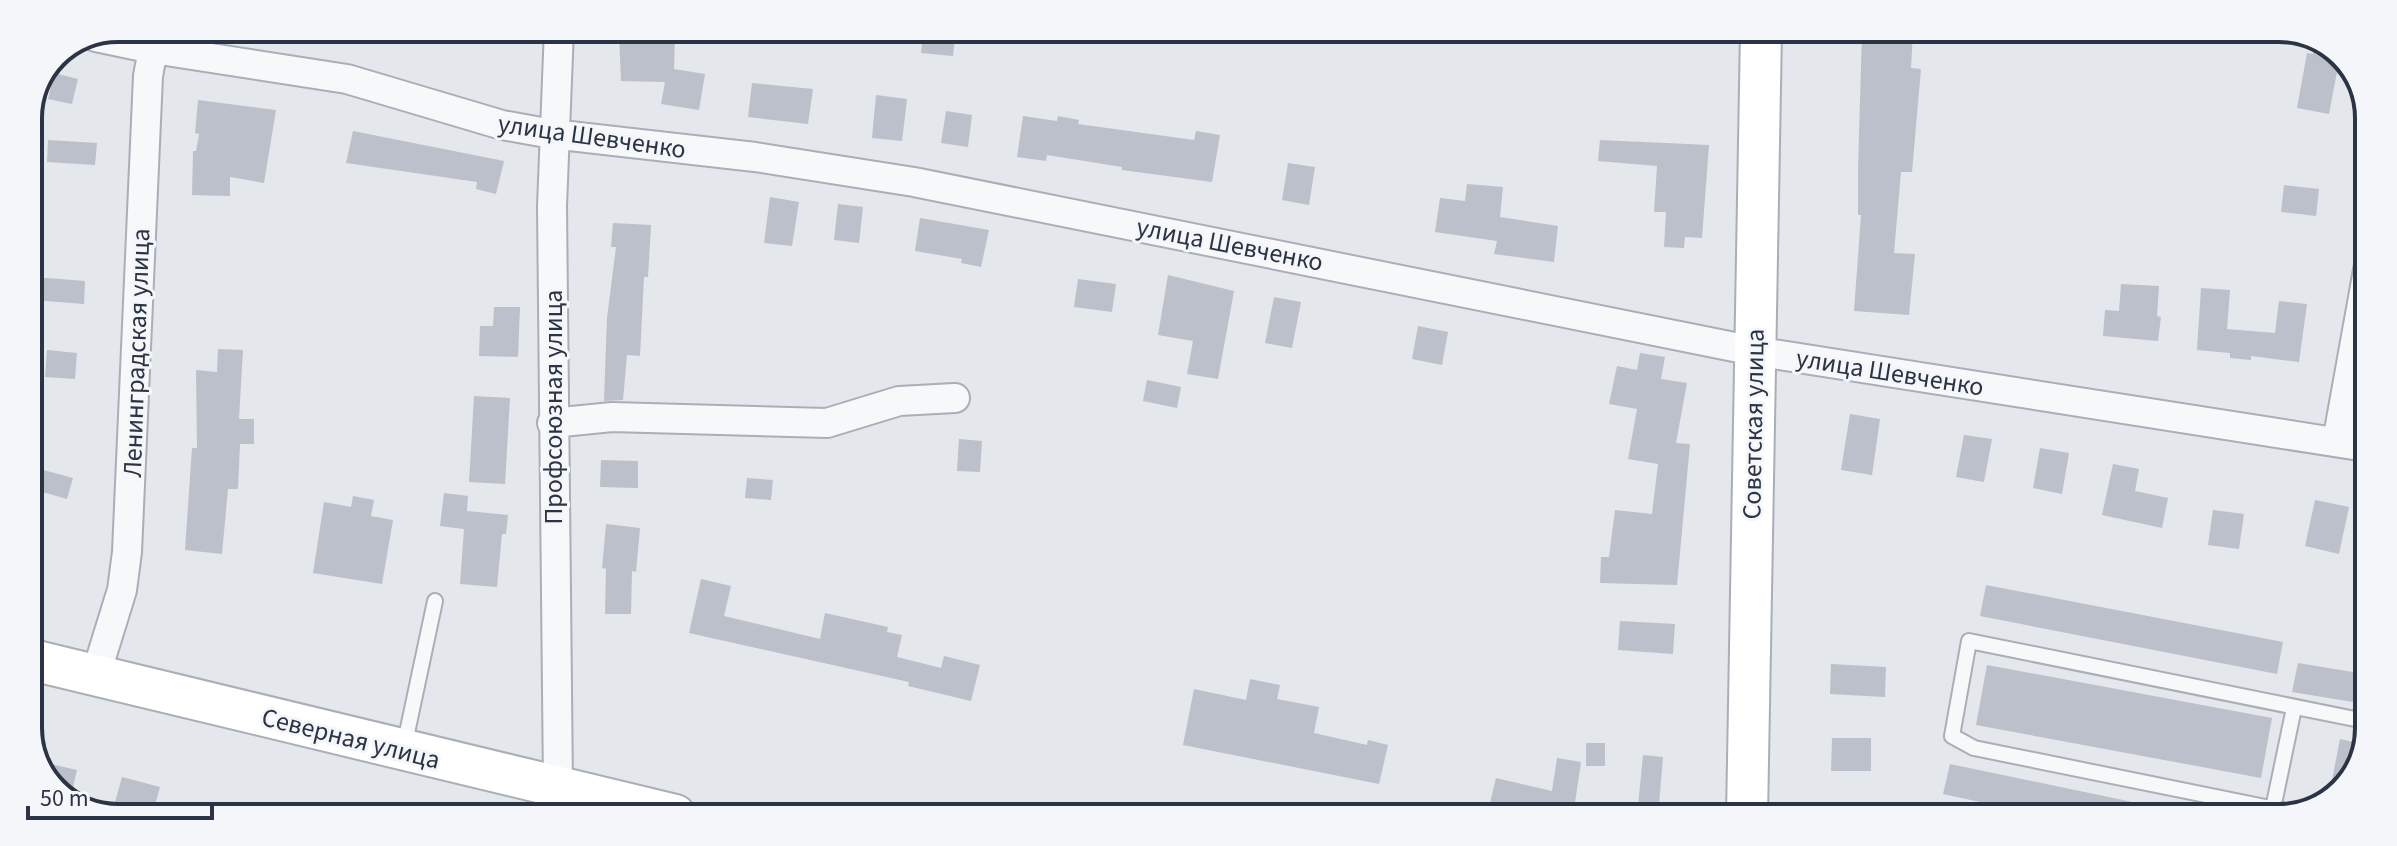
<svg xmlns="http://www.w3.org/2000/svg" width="2397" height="846" font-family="'Source Sans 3',sans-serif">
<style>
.building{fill:#bbc0ca}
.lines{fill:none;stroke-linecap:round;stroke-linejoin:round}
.lane-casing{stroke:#a9aeb7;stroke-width:18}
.street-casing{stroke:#a9aeb7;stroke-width:32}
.secondary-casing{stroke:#a9aeb7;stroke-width:44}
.lane{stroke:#f7f8fa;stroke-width:14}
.street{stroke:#f7f8fa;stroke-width:28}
.secondary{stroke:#fff;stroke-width:40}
.labels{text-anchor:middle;stroke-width:6;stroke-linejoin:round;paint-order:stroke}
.street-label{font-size:26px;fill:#2b3445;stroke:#f4f6f9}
.rim{fill:none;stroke:#2b3445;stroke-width:4}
</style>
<rect width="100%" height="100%" fill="#e4e7ec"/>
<!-- building -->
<path class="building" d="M 1862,32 L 1913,32 L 1911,68 L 1921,69 L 1912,172 L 1901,172 L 1894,253 L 1915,254 L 1909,315 L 1854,311 L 1861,215 L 1858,215 L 1858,170 Z
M 619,33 L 675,35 L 674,69 L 705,74 L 699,110 L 661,104 L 665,82 L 621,81 Z
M 923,33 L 955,37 L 953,56 L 921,53 Z
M 2315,38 L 2340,56 L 2329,114 L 2297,108 L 2307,53 L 2313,54 Z
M 54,73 L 78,79 L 72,104 L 48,99 Z
M 752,83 L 813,89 L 808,124 L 748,117 Z
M 876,95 L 907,99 L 902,141 L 872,138 Z
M 198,100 L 276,110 L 264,183 L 230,177 L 230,196 L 192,195 L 193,151 L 196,151 L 199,134 L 195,133 Z
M 946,111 L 972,115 L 968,147 L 941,143 Z
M 1023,116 L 1057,121 L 1058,116 L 1079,120 L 1078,124 L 1194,140 L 1196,131 L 1220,135 L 1212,182 L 1122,170 L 1122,167 L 1047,155 L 1046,161 L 1017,157 Z
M 353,131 L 504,161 L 496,194 L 476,189 L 477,182 L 346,163 Z
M 48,140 L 97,143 L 95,165 L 47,162 Z
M 1600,140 L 1709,145 L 1702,238 L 1685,237 L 1684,248 L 1664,247 L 1666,212 L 1654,212 L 1657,166 L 1598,161 Z
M 1288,163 L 1315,167 L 1309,205 L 1282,200 Z
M 1467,184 L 1503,187 L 1500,217 L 1558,226 L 1554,262 L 1494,254 L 1497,241 L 1435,232 L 1440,198 L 1465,201 Z
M 2284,185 L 2319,189 L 2316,216 L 2281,212 Z
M 770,197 L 799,202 L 792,246 L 764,243 Z
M 838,204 L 863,207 L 859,243 L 834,240 Z
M 920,218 L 989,230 L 981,267 L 961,263 L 962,259 L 915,251 Z
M 613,223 L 651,225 L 648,277 L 644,277 L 640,356 L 627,355 L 623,400 L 604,401 L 607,318 L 616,247 L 611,247 Z
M 1168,275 L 1234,291 L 1218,379 L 1187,374 L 1193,341 L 1158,335 Z
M 34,277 L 85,281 L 84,304 L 33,300 Z
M 1078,279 L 1116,284 L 1112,312 L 1074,307 Z
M 2121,284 L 2159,286 L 2157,316 L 2161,317 L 2158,341 L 2103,336 L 2105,310 L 2119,311 Z
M 2201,288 L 2230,290 L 2227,329 L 2275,333 L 2279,301 L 2307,304 L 2299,362 L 2251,356 L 2251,360 L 2230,358 L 2230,353 L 2197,350 Z
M 1274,297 L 1301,302 L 1292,348 L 1265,343 Z
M 494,307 L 520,307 L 518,357 L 479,356 L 480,326 L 493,326 Z
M 1418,326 L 1448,332 L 1442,365 L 1412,359 Z
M 218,349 L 243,350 L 239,419 L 254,419 L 254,444 L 240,444 L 238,489 L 228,489 L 222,554 L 185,550 L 192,448 L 197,448 L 196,370 L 217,372 Z
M 47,350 L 77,353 L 75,379 L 45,377 Z
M 1640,353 L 1665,357 L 1661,379 L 1687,383 L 1676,443 L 1690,444 L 1677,585 L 1600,583 L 1601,557 L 1609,557 L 1615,510 L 1652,514 L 1658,464 L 1628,459 L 1637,409 L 1609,404 L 1617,366 L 1637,370 Z
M 1147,380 L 1181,387 L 1177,408 L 1143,401 Z
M 474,396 L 510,398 L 505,484 L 469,482 Z
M 1850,414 L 1880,419 L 1872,475 L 1841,470 Z
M 1964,435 L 1992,439 L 1984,482 L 1956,477 Z
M 959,439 L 982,441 L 980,472 L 957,471 Z
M 2040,448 L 2069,453 L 2062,494 L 2033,488 Z
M 601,460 L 638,461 L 638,488 L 600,487 Z
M 2113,464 L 2139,469 L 2135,491 L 2168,498 L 2162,528 L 2102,515 Z
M 28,466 L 73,478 L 67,499 L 28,488 Z
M 747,478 L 773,480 L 771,500 L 745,498 Z
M 444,493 L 468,496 L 467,511 L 508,515 L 506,534 L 502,534 L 497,587 L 460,584 L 464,529 L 440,526 Z
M 353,496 L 374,500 L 371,516 L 393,520 L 382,584 L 313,573 L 324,502 L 351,507 Z
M 2315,500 L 2349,507 L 2339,554 L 2305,546 Z
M 2213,510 L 2244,514 L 2239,549 L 2208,545 Z
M 606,524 L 640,528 L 636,572 L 632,571 L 631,614 L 605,614 L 606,569 L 602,568 Z
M 701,579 L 731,586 L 724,616 L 820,639 L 825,613 L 888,627 L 887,632 L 902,635 L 897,657 L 941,668 L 944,656 L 980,665 L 971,701 L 908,686 L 909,682 L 689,633 Z
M 1986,585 L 2283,642 L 2277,674 L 1980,616 Z
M 1620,621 L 1675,624 L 1673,654 L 1618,650 Z
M 2298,663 L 2365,674 L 2365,704 L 2292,692 Z
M 1831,664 L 1886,667 L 1885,697 L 1830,694 Z
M 1987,665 L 2272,718 L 2261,778 L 1976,725 Z
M 1250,679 L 1280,685 L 1277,699 L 1319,707 L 1314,733 L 1367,745 L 1368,740 L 1388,745 L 1379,784 L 1183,745 L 1194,689 L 1246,700 Z
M 1832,738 L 1871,738 L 1871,771 L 1831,771 Z
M 2340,739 L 2364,744 L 2364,756 L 2333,800 L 2328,801 Z
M 1586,743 L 1605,743 L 1605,766 L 1586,766 Z
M 1643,755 L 1663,757 L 1658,817 L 1637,817 Z
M 1557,758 L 1581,762 L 1573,816 L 1490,803 L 1496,778 L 1552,791 Z
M 38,761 L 77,770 L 70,799 L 47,783 Z
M 1950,764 L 2166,809 L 2165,818 L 2054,818 L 1943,794 Z
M 122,777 L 160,787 L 153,813 L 112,813 Z"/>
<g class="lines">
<defs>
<path id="lane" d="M 404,747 L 435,601
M 2295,813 L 1974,748 L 1952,736 L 1969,641 L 2365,721
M 2271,818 L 2294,708"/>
<path id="street" d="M 96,37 L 153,49 L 347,79 L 502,125 L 552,134 L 755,157 L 914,182 L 1754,351 L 2366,447
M 552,423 L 612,417 L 827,423 L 899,401 L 955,398
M 2337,442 L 2368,270
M 96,674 L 122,590 L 127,552 L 148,76 L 157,28
M 558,786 L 552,206 L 559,29"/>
<path id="secondary" d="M 28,659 L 675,815
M 1747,817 L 1761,31"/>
</defs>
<!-- lane casing -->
<use href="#lane" class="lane-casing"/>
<!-- street casing -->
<use href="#street" class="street-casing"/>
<!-- secondary casing -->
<use href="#secondary" class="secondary-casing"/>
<!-- lane -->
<use href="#lane" class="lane"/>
<!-- street -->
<use href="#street" class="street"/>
<!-- secondary -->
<use href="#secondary" class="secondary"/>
</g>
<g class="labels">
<!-- street labels -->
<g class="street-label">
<text transform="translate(592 136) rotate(8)" y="9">улица Шевченко</text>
<text transform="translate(1230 244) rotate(11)" y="9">улица Шевченко</text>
<text transform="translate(136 353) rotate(-88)" y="9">Ленинградская улица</text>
<text transform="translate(1890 372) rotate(9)" y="9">улица Шевченко</text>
<text transform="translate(553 407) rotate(-90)" y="9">Профсоюзная улица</text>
<text transform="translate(1753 424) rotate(-89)" y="9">Советская улица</text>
<text transform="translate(351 738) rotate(14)" y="9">Северная улица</text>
</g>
</g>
<!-- crop -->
<path d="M0 0H2397V846H0ZM118 42H2279A76 76 0 0 1 2355 118V728A76 76 0 0 1 2279 804H118A76 76 0 0 1 42 728V118A76 76 0 0 1 118 42Z" fill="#f4f6f9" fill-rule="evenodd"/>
<path class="rim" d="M118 42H2279A76 76 0 0 1 2355 118V728A76 76 0 0 1 2279 804H118A76 76 0 0 1 42 728V118A76 76 0 0 1 118 42Z"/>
<!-- scale -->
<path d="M28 806v12h184v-12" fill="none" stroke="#2b3445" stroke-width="4"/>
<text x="40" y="806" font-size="24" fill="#2b3445" stroke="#f4f6f9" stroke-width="6" paint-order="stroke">50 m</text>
</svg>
